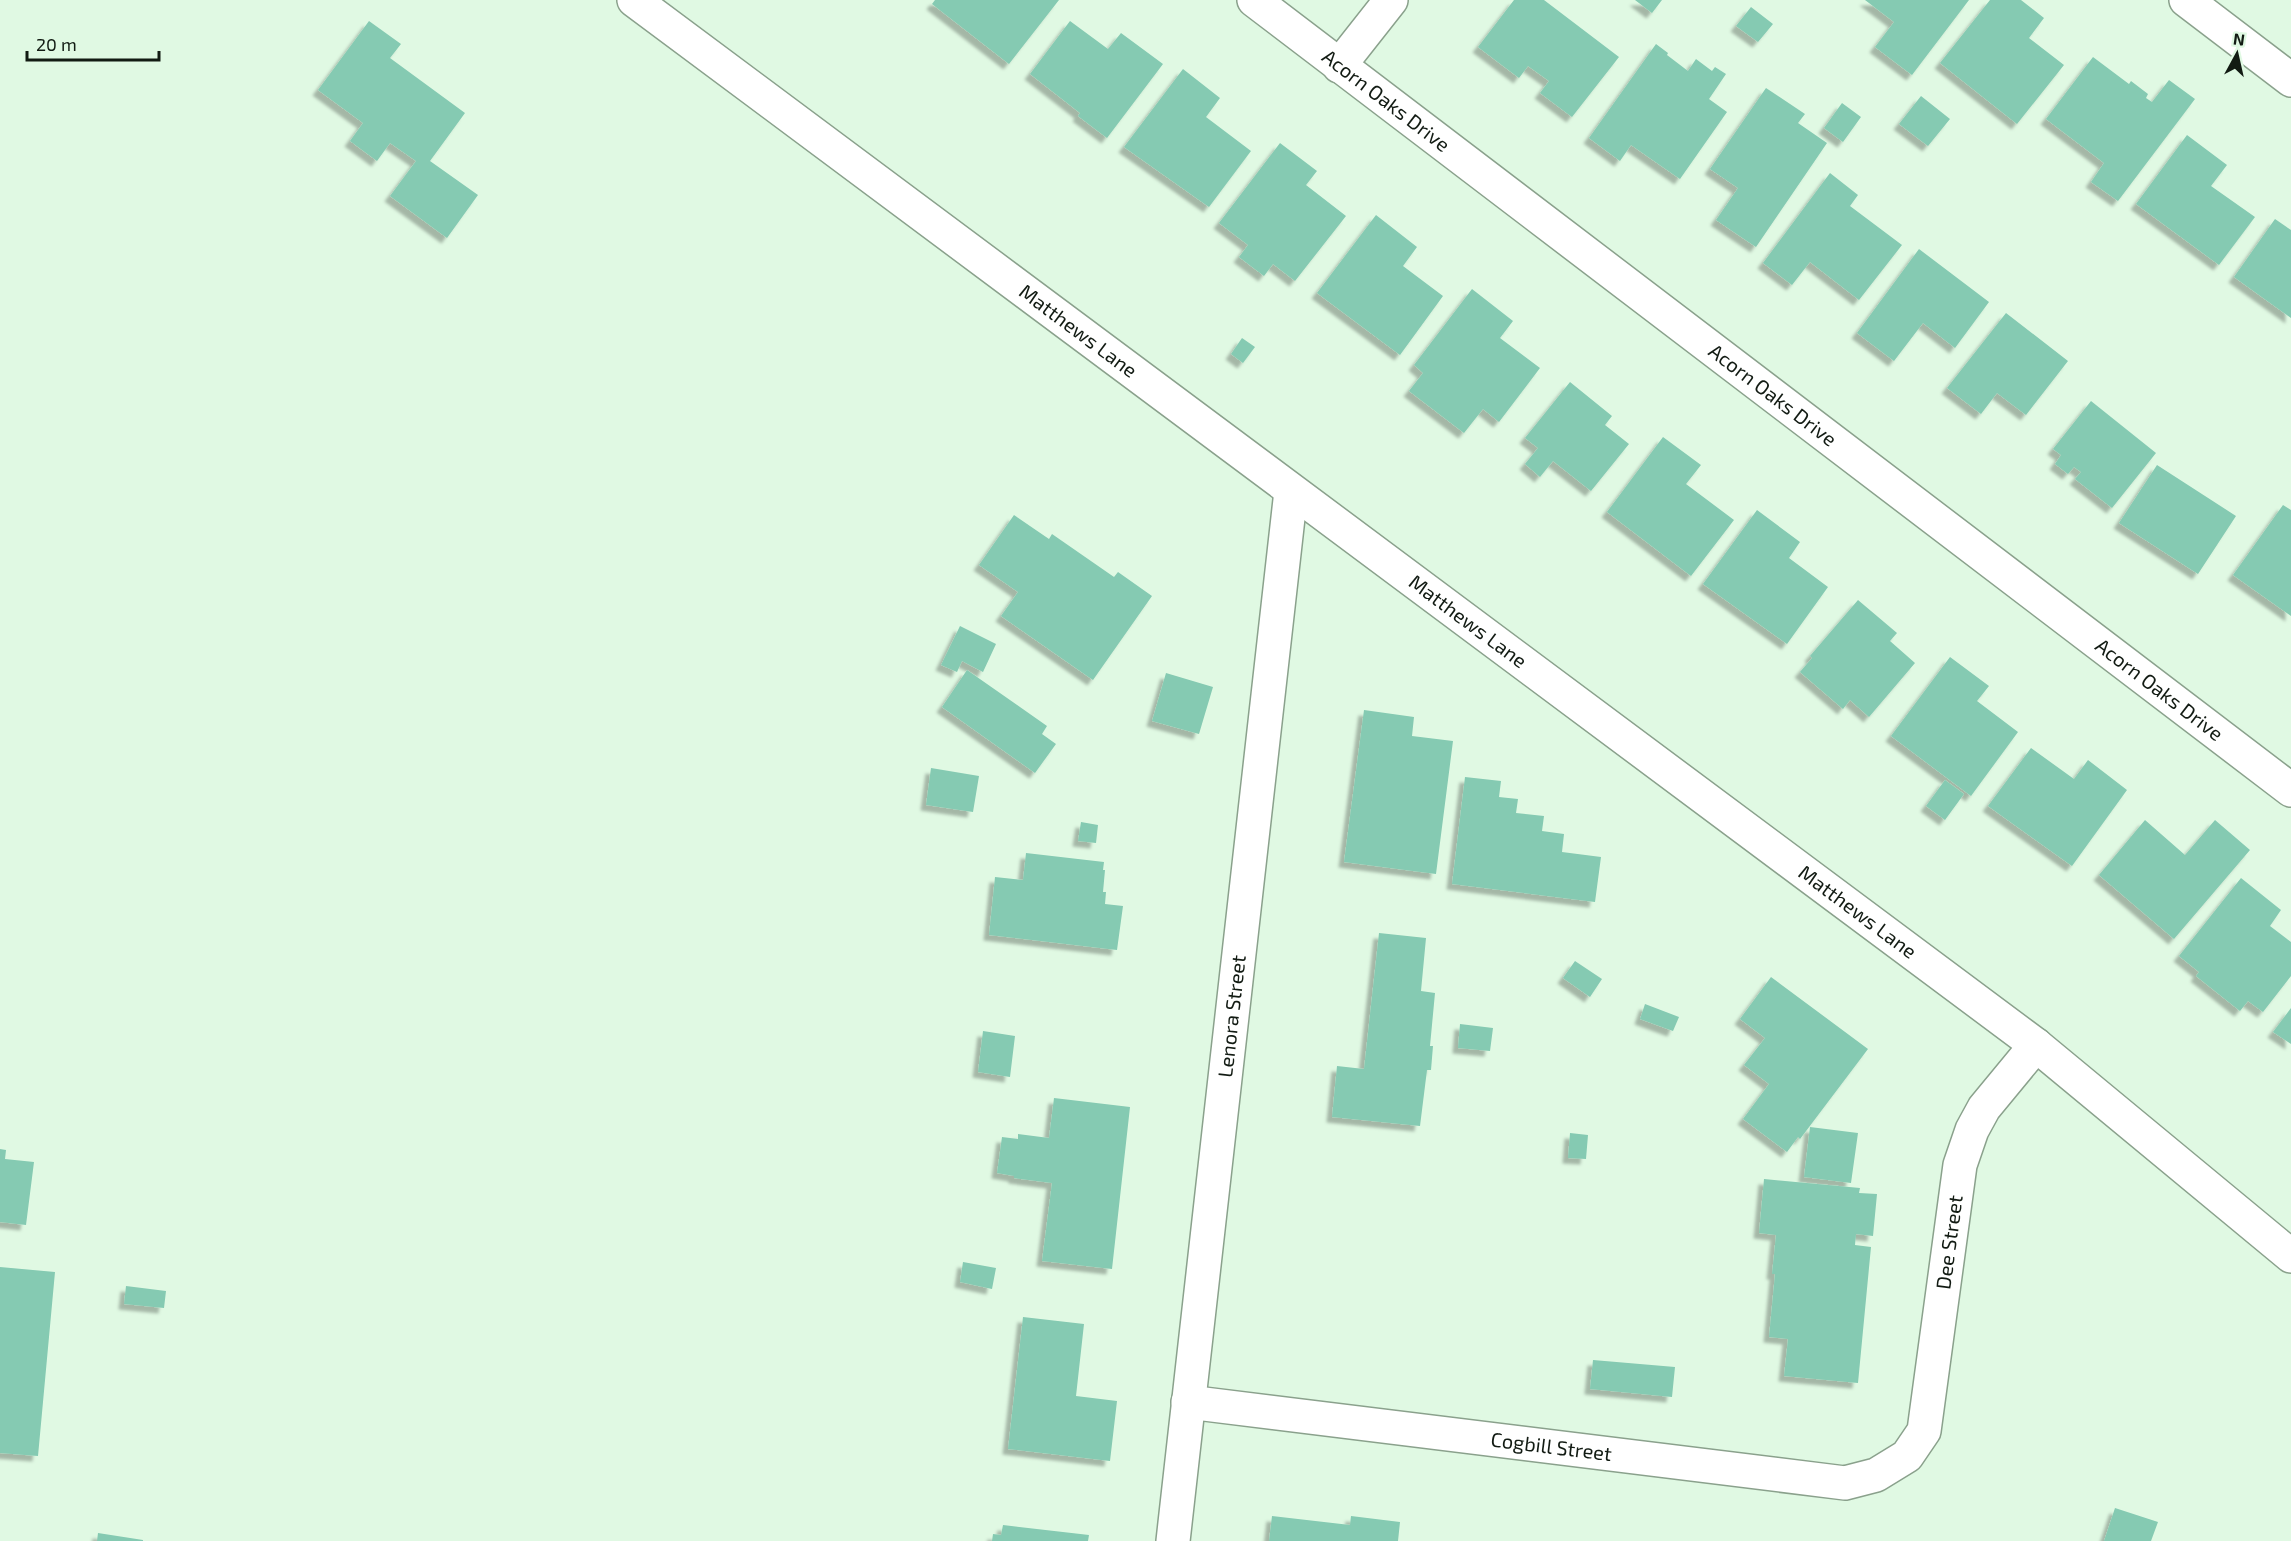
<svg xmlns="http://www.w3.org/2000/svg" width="2291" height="1541" font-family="'Exo 2',sans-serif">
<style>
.building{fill:#85cab2;filter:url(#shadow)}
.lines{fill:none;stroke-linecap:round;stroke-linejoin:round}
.minor-casing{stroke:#8aa18c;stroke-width:36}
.minor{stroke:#fff;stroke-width:33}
.labels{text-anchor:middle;stroke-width:5;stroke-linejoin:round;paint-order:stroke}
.street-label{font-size:20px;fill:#121b13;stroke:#e0f9e3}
</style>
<defs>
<filter id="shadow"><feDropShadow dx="-5.5" dy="5.5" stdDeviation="1.5" flood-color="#0004"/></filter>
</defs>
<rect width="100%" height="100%" fill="#e0f9e3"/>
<!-- building -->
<path class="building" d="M 935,0 L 1059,0 L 1009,64 L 932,4 Z
M 1514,0 L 1544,0 L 1619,57 L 1572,117 L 1540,93 L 1549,81 L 1528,66 L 1519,78 L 1478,47 Z
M 1635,0 L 1662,0 L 1652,13 Z
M 1865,0 L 1969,0 L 1912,75 L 1875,47 L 1894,22 Z
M 1990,0 L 2021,0 L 2044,18 L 2029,38 L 2064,65 L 2017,124 L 1940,63 Z
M 1751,7 L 1773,24 L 1758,42 L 1736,26 Z
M 369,21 L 401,44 L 390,58 L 465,113 L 430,161 L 478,195 L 447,238 L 390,196 L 416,161 L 390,143 L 377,161 L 350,141 L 363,123 L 318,90 Z
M 1070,21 L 1108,49 L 1121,33 L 1163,64 L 1107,138 L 1078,116 L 1080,113 L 1030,74 Z
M 1656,44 L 1668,53 L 1667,55 L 1688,71 L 1696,59 L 1712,71 L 1715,67 L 1726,74 L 1709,99 L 1727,112 L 1680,179 L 1631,145 L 1620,161 L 1589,138 Z
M 2093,57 L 2129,84 L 2131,81 L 2148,94 L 2146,98 L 2152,102 L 2169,80 L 2195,99 L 2118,201 L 2091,182 L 2104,163 L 2046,119 Z
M 1183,69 L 1220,98 L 1206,117 L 1251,151 L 1209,207 L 1124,147 Z
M 1766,88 L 1805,114 L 1798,123 L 1827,143 L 1756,247 L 1716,220 L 1738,188 L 1710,169 Z
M 1921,96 L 1950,119 L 1928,146 L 1899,124 Z
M 1842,103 L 1861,117 L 1843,142 L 1824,128 Z
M 2187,135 L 2227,165 L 2211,186 L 2255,217 L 2219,265 L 2136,204 Z
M 1280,143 L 1317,171 L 1306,185 L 1346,216 L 1295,281 L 1273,264 L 1264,276 L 1239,257 L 1248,245 L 1219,223 Z
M 1830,173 L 1858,195 L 1850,206 L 1902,245 L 1859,300 L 1810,262 L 1792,285 L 1763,263 Z
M 1376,215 L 1417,247 L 1403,266 L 1443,296 L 1400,355 L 1317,293 Z
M 2275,219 L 2291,230 L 2291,318 L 2234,277 Z
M 1919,249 L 1989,302 L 1955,348 L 1923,323 L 1894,361 L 1857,333 Z
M 1472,289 L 1513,321 L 1500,338 L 1540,368 L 1499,422 L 1483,409 L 1464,433 L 1409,391 L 1423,373 L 1414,365 Z
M 2006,313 L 2068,361 L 2026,415 L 1997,393 L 1981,414 L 1947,388 Z
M 1242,338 L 1255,347 L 1243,363 L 1231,354 Z
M 1570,382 L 1612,416 L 1605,425 L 1629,444 L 1591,491 L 1553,461 L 1540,477 L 1525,464 L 1538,448 L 1525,438 Z
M 2091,401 L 2156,453 L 2112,508 L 2075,479 L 2081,472 L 2074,467 L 2068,474 L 2055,464 L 2061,455 L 2053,449 Z
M 1663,437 L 1701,465 L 1686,484 L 1734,520 L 1691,576 L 1607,512 Z
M 2157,465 L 2236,516 L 2198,574 L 2119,523 Z
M 2283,505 L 2291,510 L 2291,616 L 2233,575 Z
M 1757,510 L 1800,542 L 1789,558 L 1828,587 L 1787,644 L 1703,584 Z
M 1014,515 L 1049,539 L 1052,534 L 1114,577 L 1118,572 L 1152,596 L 1093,680 L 1001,616 L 1018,592 L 979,565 Z
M 1858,600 L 1897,633 L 1890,641 L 1915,663 L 1869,717 L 1850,700 L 1843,709 L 1800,672 L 1812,658 L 1810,656 Z
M 960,626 L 996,644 L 983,672 L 962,661 L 957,672 L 941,665 Z
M 1950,657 L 1989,686 L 1977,701 L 2018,732 L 1971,796 L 1891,736 Z
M 967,670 L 1047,726 L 1042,734 L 1056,744 L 1035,773 L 942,707 Z
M 1166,673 L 1213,687 L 1199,734 L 1152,721 Z
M 1364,710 L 1414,717 L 1412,736 L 1453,741 L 1436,874 L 1344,862 Z
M 2031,748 L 2074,779 L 2088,760 L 2127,790 L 2072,866 L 1988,806 Z
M 931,768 L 979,776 L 973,812 L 926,805 Z
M 1465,777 L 1501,781 L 1499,797 L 1518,799 L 1516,813 L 1544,816 L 1542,831 L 1564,834 L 1562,852 L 1601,857 L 1595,902 L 1452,884 Z
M 1945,780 L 1964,794 L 1945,820 L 1926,806 Z
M 2145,820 L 2185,855 L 2215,820 L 2250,850 L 2174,939 L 2099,875 Z
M 1081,822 L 1098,825 L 1096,843 L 1078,841 Z
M 1026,853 L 1104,862 L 1103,870 L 1105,870 L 1103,892 L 1106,892 L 1105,904 L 1123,906 L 1117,950 L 989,935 L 995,877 L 1023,880 Z
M 2241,878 L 2281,910 L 2270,926 L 2291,942 L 2291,976 L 2263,1012 L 2248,1001 L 2240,1011 L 2196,976 L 2199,972 L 2179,956 Z
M 1379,933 L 1426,938 L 1421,991 L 1435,993 L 1430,1046 L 1433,1046 L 1431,1070 L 1427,1070 L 1420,1126 L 1332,1117 L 1337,1066 L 1364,1069 Z
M 1575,961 L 1602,979 L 1590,997 L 1563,978 Z
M 1771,977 L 1868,1049 L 1800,1139 L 1798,1137 L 1787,1152 L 1743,1119 L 1769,1084 L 1744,1065 L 1765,1038 L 1740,1019 Z
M 1645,1004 L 1679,1017 L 1673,1031 L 1640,1019 Z
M 2291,1008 L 2291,1044 L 2273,1032 Z
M 1460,1024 L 1493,1028 L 1490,1051 L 1458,1048 Z
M 983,1031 L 1015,1036 L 1010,1077 L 978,1072 Z
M 1054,1098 L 1130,1107 L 1112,1269 L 1042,1261 L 1052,1183 L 1014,1178 L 1014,1176 L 997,1173 L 1002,1137 L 1018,1139 L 1018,1134 L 1049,1138 Z
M 1810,1127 L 1858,1133 L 1851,1183 L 1804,1177 Z
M 1570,1133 L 1588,1135 L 1586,1159 L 1568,1158 Z
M 0,1149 L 6,1150 L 5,1159 L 34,1162 L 26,1225 L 0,1222 Z
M 1764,1179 L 1860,1188 L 1859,1193 L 1877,1194 L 1873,1236 L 1856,1234 L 1855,1245 L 1871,1247 L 1858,1383 L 1784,1376 L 1788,1339 L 1769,1337 L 1775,1274 L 1772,1274 L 1776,1235 L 1759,1233 Z
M 963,1262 L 996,1268 L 992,1289 L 960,1282 Z
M 0,1267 L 55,1272 L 38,1456 L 0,1453 Z
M 126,1286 L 166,1291 L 164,1308 L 124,1304 Z
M 1023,1317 L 1084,1324 L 1076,1396 L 1117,1401 L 1110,1461 L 1008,1449 Z
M 1593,1360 L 1675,1367 L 1672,1397 L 1590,1389 Z
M 2115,1508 L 2158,1522 L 2151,1541 L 2104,1541 Z
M 1272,1516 L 1350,1525 L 1351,1516 L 1400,1522 L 1398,1541 L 1269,1541 Z
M 1003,1525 L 1089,1535 L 1088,1541 L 992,1541 L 993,1534 L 1001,1535 Z
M 98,1533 L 143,1540 L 143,1541 L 97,1541 Z"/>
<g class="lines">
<defs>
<g id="minor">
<path id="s1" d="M 634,0 L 2036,1045 L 2291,1256"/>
<path id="s2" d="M 1254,0 L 2291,790"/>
<path d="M 2186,0 L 2291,80"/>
<path d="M 1339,66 L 1391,0"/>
<path id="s3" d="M 1188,1402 L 1845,1483 L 1876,1475 L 1907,1456 L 1924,1431 L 1960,1165 L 1972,1130 L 1984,1108 L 2036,1045"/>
<path id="s4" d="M 1173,1541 L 1291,491"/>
</g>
</defs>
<!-- minor casing -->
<use href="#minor" class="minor-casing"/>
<!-- minor -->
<use href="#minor" class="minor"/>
</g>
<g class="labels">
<!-- street labels -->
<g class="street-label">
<text dy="7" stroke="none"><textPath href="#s2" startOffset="166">Acorn Oaks Drive</textPath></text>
<text dy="7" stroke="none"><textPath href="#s1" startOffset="554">Matthews Lane</textPath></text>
<text dy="7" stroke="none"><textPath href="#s2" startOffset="652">Acorn Oaks Drive</textPath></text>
<text dy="7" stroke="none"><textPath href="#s1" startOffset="1040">Matthews Lane</textPath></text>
<text dy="7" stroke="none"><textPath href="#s2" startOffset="1138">Acorn Oaks Drive</textPath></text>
<text dy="7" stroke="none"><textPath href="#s1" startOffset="1526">Matthews Lane</textPath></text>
<text dy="7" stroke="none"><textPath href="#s4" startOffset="528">Lenora Street</textPath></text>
<text dy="7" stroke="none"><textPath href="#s3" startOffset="951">Dee Street</textPath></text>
<text dy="7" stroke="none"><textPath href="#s3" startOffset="366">Cogbill Street</textPath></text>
</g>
</g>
<!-- north arrow -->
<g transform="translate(2237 54) rotate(8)" stroke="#e0f9e3" stroke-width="4.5" paint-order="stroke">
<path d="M0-4.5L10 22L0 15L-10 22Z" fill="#121b13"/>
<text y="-9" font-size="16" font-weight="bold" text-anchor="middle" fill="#121b13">N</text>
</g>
<!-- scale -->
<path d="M27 51v9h132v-9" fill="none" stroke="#121b13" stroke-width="3"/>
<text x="36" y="51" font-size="18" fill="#121b13" stroke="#e0f9e3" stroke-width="4.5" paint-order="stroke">20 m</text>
</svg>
